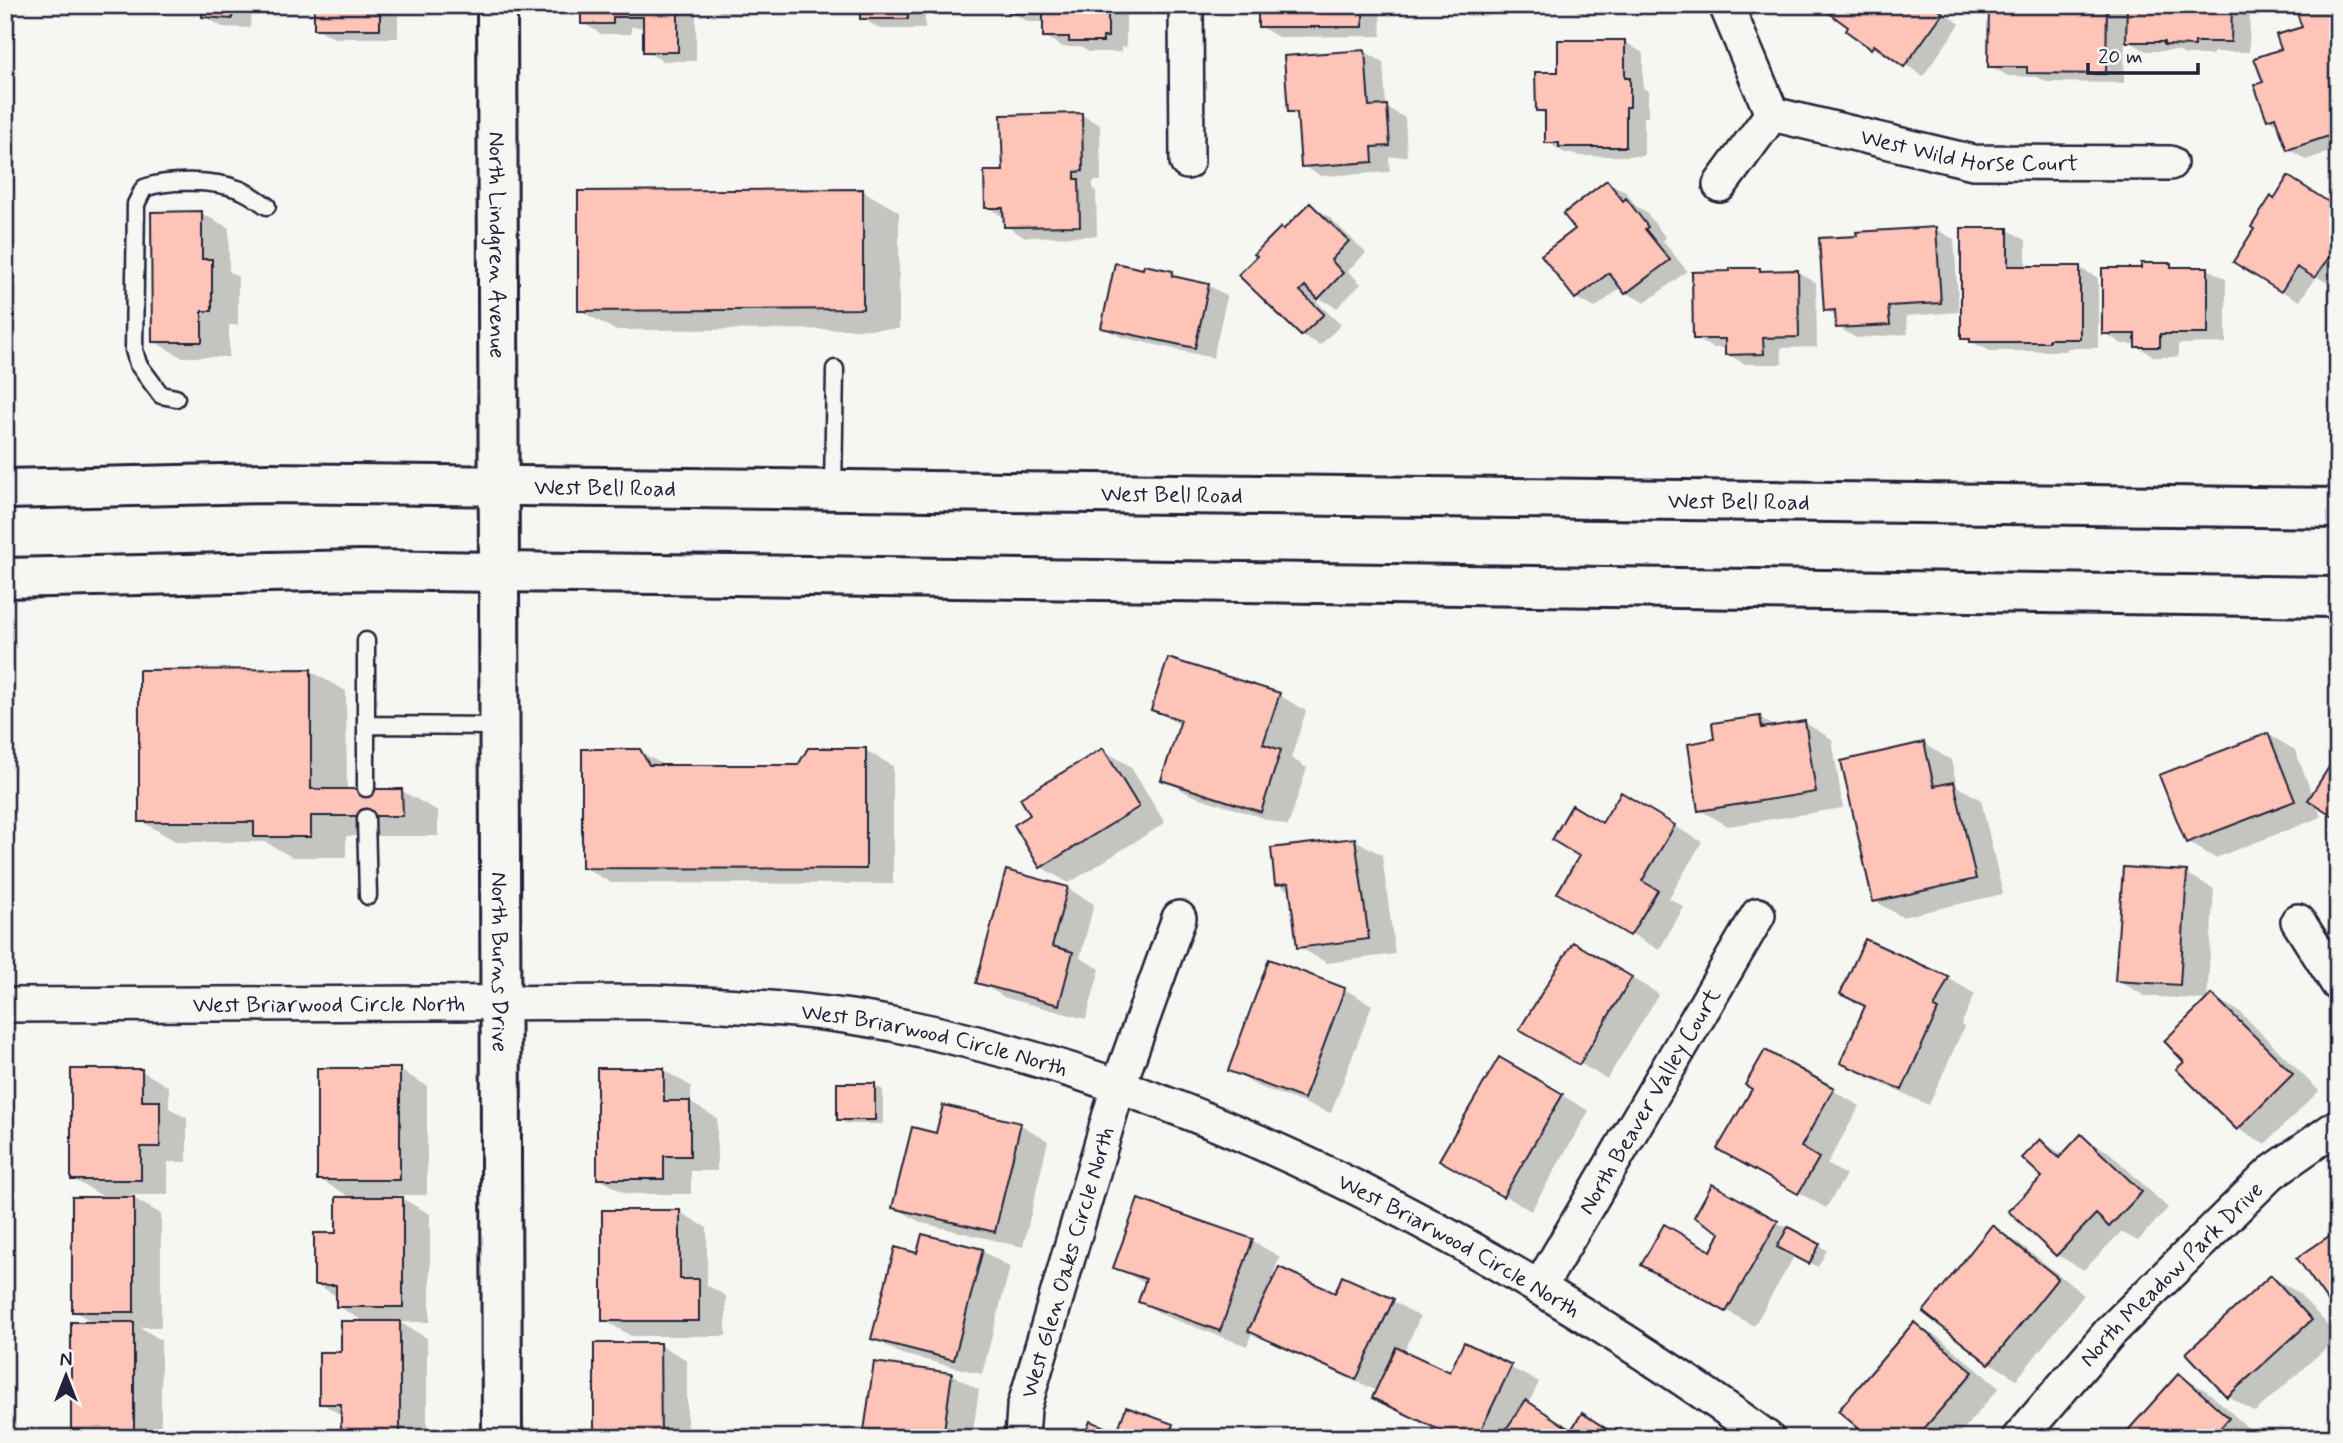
<svg xmlns="http://www.w3.org/2000/svg" width="2343" height="1443" font-family="Mynerve,sans-serif">
<style>
.shadow{fill:#0003}
.building{fill:#ffc4b8;stroke:#22223b;stroke-width:2}
.lines{fill:none;stroke-linecap:round;stroke-linejoin:round}
.lane-casing{stroke:#22223b;stroke-width:21}
.street-casing{stroke:#22223b;stroke-width:38}
.secondary-casing{stroke:#22223b;stroke-width:44}
.primary-casing{stroke:#22223b;stroke-width:44}
.lane{stroke:#f6f6f2;stroke-width:16}
.street{stroke:#f6f6f2;stroke-width:33}
.secondary{stroke:#f6f6f2;stroke-width:38}
.primary{stroke:#f6f6f2;stroke-width:38}
.labels{text-anchor:middle;stroke-width:6;stroke-linejoin:round;paint-order:stroke}
.street-label{font-size:23px;fill:#22223b;stroke:#f6f6f2}
</style>
<rect width="100%" height="100%" fill="#f6f6f2"/>
<filter id="ink" filterUnits="userSpaceOnUse"><feTurbulence type="fractalNoise" baseFrequency=".0143" numOctaves="2"/><feDisplacementMap in="SourceGraphic" scale="14" xChannelSelector="R" yChannelSelector="G"/><feConvolveMatrix kernelMatrix="1 2 1 2 8 2 1 2 1" color-interpolation-filters="sRGB"/></filter>
<g filter="url(#ink)">
<!-- shadow -->
<path class="shadow" d="M 205,5 L 297,5 L 297,11 L 252,8 L 250,28 L 222,27 L 204,16 Z
M 315,5 L 430,5 L 430,13 L 398,13 L 398,38 L 334,38 L 316,28 Z
M 583,5 L 696,5 L 696,61 L 663,61 L 644,51 L 644,27 L 631,27 L 631,34 L 601,34 L 583,23 Z
M 707,5 L 838,5 L 838,13 L 721,13 Z
M 843,5 L 958,5 L 958,11 L 925,11 L 925,29 L 880,29 L 862,18 L 862,11 L 854,11 Z
M 1011,5 L 1126,5 L 1126,47 L 1121,47 L 1121,52 L 1089,52 L 1080,47 L 1063,47 L 1044,36 L 1044,22 L 1029,22 L 1011,12 Z
M 1259,5 L 1380,5 L 1381,36 L 1278,37 L 1259,26 Z
M 1565,5 L 1611,5 L 1583,15 Z
M 1821,5 L 1934,5 L 1960,24 L 1923,76 L 1892,56 L 1890,58 L 1872,47 L 1848,30 L 1851,26 Z
M 1991,5 L 2116,5 L 2128,12 L 2128,5 L 2250,5 L 2249,52 L 2213,52 L 2213,55 L 2185,55 L 2178,51 L 2146,51 L 2125,39 L 2124,83 L 2047,82 L 2037,77 L 2008,76 L 1990,66 Z
M 2338,5 L 2338,149 L 2306,160 L 2288,149 L 2279,125 L 2268,119 L 2265,83 L 2283,50 L 2304,28 Z
M 1625,42 L 1643,53 L 1643,88 L 1648,91 L 1648,117 L 1644,117 L 1644,156 L 1579,156 L 1573,153 L 1565,153 L 1547,142 L 1547,116 L 1538,110 L 1560,74 Z
M 1365,52 L 1383,62 L 1386,107 L 1405,118 L 1407,156 L 1389,157 L 1390,172 L 1321,176 L 1303,166 L 1299,117 L 1290,111 Z
M 1082,115 L 1100,125 L 1101,181 L 1093,181 L 1093,189 L 1096,191 L 1097,236 L 1024,237 L 1006,226 L 1005,218 L 987,207 L 1005,172 Z
M 1608,182 L 1626,192 L 1636,206 L 1645,211 L 1666,238 L 1662,240 L 1687,271 L 1645,303 L 1627,293 L 1622,287 L 1595,308 L 1576,298 L 1577,229 Z
M 863,191 L 899,212 L 899,329 L 615,330 L 579,310 Z
M 2275,201 L 2338,209 L 2338,282 L 2334,287 L 2316,276 L 2300,301 L 2281,291 Z
M 1310,205 L 1328,216 L 1366,253 L 1348,271 L 1361,284 L 1337,308 L 1321,299 L 1317,302 L 1341,325 L 1320,345 L 1302,335 L 1284,231 Z
M 201,213 L 229,228 L 229,271 L 238,277 L 238,325 L 229,325 L 229,357 L 181,357 L 153,341 Z
M 1935,229 L 1954,239 L 1959,312 L 1906,316 L 1908,334 L 1856,338 L 1838,327 L 1837,316 L 1825,310 Z
M 2008,230 L 2026,240 L 2026,268 L 2080,268 L 2098,278 L 2098,348 L 2067,348 L 2067,351 L 1990,351 L 1963,338 Z
M 2171,265 L 2177,269 L 2208,269 L 2226,279 L 2226,343 L 2178,344 L 2178,357 L 2155,357 L 2137,346 L 2137,344 L 2122,344 L 2104,333 L 2143,270 Z
M 1760,270 L 1765,273 L 1798,272 L 1816,283 L 1817,347 L 1781,348 L 1782,364 L 1745,364 L 1727,354 L 1727,348 L 1713,348 L 1695,338 Z
M 1144,271 L 1173,273 L 1185,280 L 1208,285 L 1227,296 L 1213,358 L 1121,337 L 1103,327 Z
M 310,671 L 346,691 L 347,791 L 402,791 L 438,811 L 438,836 L 346,836 L 346,857 L 292,857 L 265,842 L 177,842 L 141,821 Z
M 1279,695 L 1306,711 L 1291,758 L 1307,768 L 1288,826 L 1191,795 L 1163,779 L 1181,725 L 1153,709 Z
M 1760,718 L 1776,727 L 1805,723 L 1832,739 L 1843,808 L 1728,826 L 1700,810 L 1716,741 Z
M 2268,734 L 2295,750 L 2321,817 L 2215,858 L 2188,842 Z
M 1924,744 L 1951,760 L 1957,786 L 1981,800 L 2003,894 L 1902,917 L 1875,901 Z
M 865,750 L 893,766 L 893,884 L 611,883 L 584,867 L 639,751 L 667,767 L 799,767 Z
M 1103,750 L 1130,766 L 1165,823 L 1069,883 L 1041,867 Z
M 1621,795 L 1702,842 L 1669,898 L 1684,907 L 1659,950 L 1560,892 Z
M 1355,840 L 1382,855 L 1395,954 L 1327,963 L 1299,947 L 1291,892 L 1277,884 Z
M 2186,873 L 2214,889 L 2207,1000 L 2145,996 L 2117,980 Z
M 1067,888 L 1094,904 L 1080,958 L 1100,969 L 1086,1019 L 1006,998 L 978,982 Z
M 1573,944 L 1659,994 L 1607,1079 L 1522,1030 Z
M 1948,978 L 1975,994 L 1961,1025 L 1964,1027 L 1929,1105 L 1869,1078 L 1842,1062 L 1866,1007 L 1842,994 Z
M 1344,989 L 1372,1005 L 1331,1113 L 1257,1086 L 1230,1070 Z
M 2212,996 L 2240,1012 L 2319,1091 L 2265,1144 L 2238,1129 L 2186,1062 Z
M 1766,1052 L 1860,1106 L 1827,1164 L 1846,1175 L 1826,1208 L 1720,1148 L 1754,1089 Z
M 1500,1059 L 1589,1111 L 1531,1211 L 1441,1159 Z
M 400,1070 L 427,1086 L 427,1195 L 396,1195 L 430,1214 L 430,1322 L 399,1322 L 427,1338 L 427,1438 L 349,1438 L 343,1434 L 343,1416 L 321,1403 L 343,1354 L 366,1323 L 338,1306 L 338,1297 L 316,1284 L 352,1198 L 319,1179 Z
M 663,1070 L 691,1086 L 691,1103 L 717,1118 L 717,1171 L 691,1171 L 691,1194 L 626,1194 L 598,1178 Z
M 142,1071 L 169,1087 L 169,1108 L 187,1118 L 187,1162 L 168,1162 L 168,1195 L 128,1195 L 161,1214 L 161,1327 L 140,1327 L 161,1340 L 161,1438 L 74,1438 L 96,1324 L 74,1311 L 106,1198 L 73,1179 Z
M 874,1085 L 883,1090 L 883,1124 L 847,1124 L 838,1119 Z
M 944,1107 L 1021,1125 L 1048,1141 L 1023,1247 L 922,1223 L 894,1207 L 938,1135 Z
M 2081,1137 L 2109,1152 L 2168,1208 L 2138,1241 L 2121,1232 L 2084,1270 L 2057,1255 L 2040,1141 L 2064,1155 Z
M 1713,1187 L 1827,1250 L 1818,1267 L 1795,1255 L 1754,1326 L 1644,1264 L 1711,1253 L 1723,1232 Z
M 680,1212 L 707,1228 L 707,1285 L 726,1296 L 726,1336 L 631,1336 L 604,1320 Z
M 1992,1228 L 2019,1243 L 2084,1295 L 2017,1379 L 1990,1363 L 1925,1311 Z
M 1252,1241 L 1280,1257 L 1270,1282 L 1336,1295 L 1393,1301 L 1420,1317 L 1404,1352 L 1451,1375 L 1465,1345 L 1539,1382 L 1529,1403 L 1573,1430 L 1583,1415 L 1620,1438 L 1453,1438 L 1374,1397 L 1377,1391 L 1278,1346 L 1252,1332 L 1247,1346 L 1167,1317 L 1140,1302 L 1146,1284 L 1115,1267 Z
M 982,1251 L 1010,1267 L 982,1374 L 901,1354 L 873,1338 L 918,1255 Z
M 2272,1277 L 2299,1293 L 2338,1337 L 2255,1412 L 2228,1396 Z
M 1915,1324 L 1942,1340 L 1999,1388 L 1956,1438 L 1873,1438 Z
M 660,1345 L 687,1360 L 687,1438 L 595,1438 Z
M 951,1374 L 979,1390 L 972,1438 L 865,1438 Z
M 2180,1376 L 2207,1391 L 2256,1435 L 2253,1438 L 2123,1438 Z
M 1172,1426 L 1193,1438 L 1086,1438 L 1118,1434 Z"/>
<!-- building -->
<path class="building" d="M 203,5 L 233,5 L 232,19 L 202,17 Z
M 314,5 L 380,5 L 380,29 L 314,29 Z
M 581,5 L 678,5 L 678,52 L 643,52 L 643,17 L 613,17 L 613,24 L 581,24 Z
M 860,5 L 907,5 L 908,19 L 860,19 Z
M 1009,5 L 1108,5 L 1108,37 L 1103,37 L 1103,42 L 1069,42 L 1069,37 L 1043,37 L 1043,13 L 1009,13 Z
M 1258,5 L 1363,5 L 1363,27 L 1258,27 Z
M 1818,5 L 1933,5 L 1943,13 L 1904,67 L 1874,45 L 1871,49 L 1846,31 L 1848,27 Z
M 1989,5 L 2107,5 L 2106,74 L 2027,73 L 2027,67 L 1988,67 Z
M 2127,5 L 2232,5 L 2231,42 L 2195,42 L 2195,46 L 2164,45 L 2164,42 L 2126,42 Z
M 2294,5 L 2338,5 L 2338,25 L 2336,26 L 2338,31 L 2338,133 L 2287,150 L 2275,117 L 2267,120 L 2254,85 L 2263,82 L 2254,58 L 2281,49 L 2276,35 L 2302,27 Z
M 1558,40 L 1625,40 L 1625,78 L 1630,78 L 1630,107 L 1626,107 L 1626,147 L 1559,147 L 1559,143 L 1545,143 L 1545,111 L 1536,111 L 1535,72 L 1558,72 Z
M 1365,50 L 1369,106 L 1387,105 L 1390,146 L 1372,147 L 1373,162 L 1301,167 L 1297,112 L 1288,112 L 1284,56 Z
M 1082,113 L 1083,171 L 1075,172 L 1075,179 L 1079,179 L 1080,226 L 1004,227 L 1003,208 L 985,208 L 984,171 L 1003,171 L 1001,115 Z
M 2288,176 L 2338,208 L 2338,233 L 2330,245 L 2335,248 L 2315,278 L 2297,267 L 2281,292 L 2233,262 L 2254,229 L 2251,227 L 2271,196 L 2274,199 Z
M 1607,180 L 1623,201 L 1626,198 L 1648,227 L 1645,229 L 1670,260 L 1625,294 L 1609,273 L 1575,299 L 1541,255 L 1575,229 L 1563,214 Z
M 863,189 L 863,309 L 578,311 L 578,191 Z
M 1310,203 L 1349,241 L 1331,260 L 1343,273 L 1318,299 L 1305,286 L 1300,291 L 1324,314 L 1301,336 L 1238,275 L 1257,256 L 1254,254 L 1281,227 L 1283,230 Z
M 202,211 L 202,259 L 212,259 L 212,311 L 202,311 L 202,342 L 152,342 L 151,212 Z
M 1936,227 L 1941,303 L 1888,306 L 1890,325 L 1836,328 L 1835,310 L 1824,311 L 1819,238 L 1857,236 L 1856,232 Z
M 1961,228 L 2008,228 L 2008,266 L 2080,266 L 2080,339 L 2049,339 L 2049,342 L 1970,342 L 1970,339 L 1961,339 Z
M 1115,263 L 1143,269 L 1144,265 L 1173,271 L 1172,276 L 1209,284 L 1195,348 L 1101,328 Z
M 2141,263 L 2171,263 L 2171,267 L 2208,267 L 2208,334 L 2160,334 L 2160,347 L 2135,347 L 2135,334 L 2102,334 L 2102,268 L 2141,268 Z
M 1730,268 L 1760,268 L 1760,271 L 1798,270 L 1799,337 L 1763,338 L 1764,354 L 1725,355 L 1725,339 L 1693,339 L 1692,272 L 1730,271 Z
M 1168,658 L 1280,693 L 1263,744 L 1281,750 L 1261,812 L 1161,780 L 1181,720 L 1151,710 Z
M 311,669 L 311,789 L 402,789 L 403,816 L 311,816 L 311,837 L 254,837 L 254,822 L 139,822 L 139,670 Z
M 1760,716 L 1762,728 L 1805,721 L 1816,792 L 1698,811 L 1688,744 L 1714,739 L 1712,723 Z
M 2268,733 L 2295,801 L 2186,843 L 2159,775 Z
M 1924,742 L 1934,786 L 1954,782 L 1976,879 L 1873,902 L 1841,761 Z
M 808,748 L 866,748 L 866,869 L 582,868 L 582,749 L 640,749 L 649,765 L 798,765 Z
M 1103,748 L 1139,807 L 1040,868 L 1014,825 L 1030,815 L 1020,798 Z
M 2338,753 L 2338,819 L 2308,800 Z
M 1621,792 L 1675,825 L 1642,881 L 1658,890 L 1630,936 L 1557,893 L 1579,856 L 1552,840 L 1572,805 L 1602,823 Z
M 1355,838 L 1369,939 L 1297,948 L 1289,883 L 1275,885 L 1271,848 Z
M 2123,867 L 2187,871 L 2180,985 L 2115,981 Z
M 1006,870 L 1068,887 L 1052,946 L 1073,952 L 1059,1005 L 976,983 Z
M 1865,939 L 1949,977 L 1934,1008 L 1938,1010 L 1902,1090 L 1840,1063 L 1865,1006 L 1840,994 Z
M 1573,942 L 1632,977 L 1579,1065 L 1519,1030 Z
M 1269,959 L 1345,988 L 1304,1099 L 1228,1071 Z
M 2212,994 L 2293,1074 L 2237,1130 L 2176,1069 L 2184,1062 L 2164,1041 Z
M 1765,1050 L 1834,1088 L 1801,1147 L 1819,1158 L 1798,1194 L 1717,1149 L 1752,1089 L 1745,1085 Z
M 1499,1057 L 1563,1094 L 1503,1197 L 1439,1160 Z
M 317,1068 L 400,1068 L 400,1180 L 317,1180 Z
M 597,1068 L 664,1068 L 664,1101 L 690,1101 L 690,1156 L 664,1156 L 664,1179 L 597,1179 Z
M 71,1069 L 142,1069 L 142,1101 L 160,1101 L 160,1147 L 141,1147 L 141,1180 L 71,1180 Z
M 837,1083 L 875,1083 L 875,1120 L 837,1120 Z
M 943,1105 L 1021,1123 L 995,1232 L 892,1208 L 912,1127 L 936,1133 Z
M 2081,1134 L 2142,1192 L 2109,1227 L 2096,1214 L 2056,1256 L 2008,1211 L 2042,1177 L 2022,1158 L 2040,1139 L 2059,1158 Z
M 1712,1184 L 1778,1221 L 1726,1312 L 1641,1265 L 1664,1224 L 1711,1251 L 1720,1233 L 1694,1217 Z
M 72,1197 L 134,1197 L 134,1312 L 72,1312 Z
M 336,1197 L 403,1197 L 403,1307 L 336,1307 L 336,1285 L 314,1285 L 314,1233 L 336,1233 Z
M 1138,1199 L 1253,1239 L 1220,1331 L 1138,1302 L 1146,1279 L 1113,1268 Z
M 602,1210 L 680,1210 L 680,1279 L 699,1279 L 699,1321 L 602,1321 Z
M 1992,1225 L 2058,1278 L 1989,1364 L 1923,1312 Z
M 1788,1227 L 1820,1244 L 1809,1264 L 1777,1247 Z
M 2338,1230 L 2338,1316 L 2297,1258 Z
M 922,1234 L 983,1249 L 954,1360 L 871,1339 L 895,1247 L 917,1253 Z
M 1279,1267 L 1335,1293 L 1342,1276 L 1394,1299 L 1356,1380 L 1248,1331 Z
M 2271,1275 L 2312,1320 L 2227,1397 L 2186,1353 Z
M 341,1321 L 400,1321 L 400,1435 L 341,1435 L 341,1404 L 319,1404 L 319,1352 L 341,1352 Z
M 71,1322 L 134,1322 L 134,1438 L 71,1438 Z
M 1914,1322 L 1973,1372 L 1916,1438 L 1870,1438 L 1838,1411 Z
M 1464,1342 L 1512,1365 L 1477,1438 L 1456,1438 L 1372,1398 L 1396,1347 L 1450,1372 Z
M 594,1343 L 660,1343 L 661,1438 L 594,1438 Z
M 874,1362 L 952,1373 L 943,1438 L 863,1438 Z
M 2179,1373 L 2229,1418 L 2212,1438 L 2121,1438 Z
M 1526,1400 L 1571,1430 L 1582,1413 L 1620,1438 L 1500,1438 Z
M 1126,1407 L 1173,1424 L 1168,1438 L 1084,1438 L 1090,1421 L 1117,1432 Z"/>
<g class="lines">
<defs>
<path id="lane" d="M 176,398 L 161,395 L 138,364 L 134,350 L 136,204 L 144,188 C 168,179 214,180 238,189 C 248,192 258,200 267,206
M 833,489 L 835,369
M 366,725 L 499,726
M 366,788 L 366,641
M 366,818 L 368,896"/>
<g id="street">
<path d="M 1186,5 L 1187,162"/>
<path id="s1" d="M 1726,5 L 1772,114 L 1973,162 L 2170,163"/>
<path d="M 1720,185 L 1772,114"/>
<path d="M 2298,921 L 2338,984"/>
<path id="s2" d="M 5,1005 L 652,1002 C 738,1005 823,1009 907,1027 C 1146,1076 1373,1185 1579,1312 C 1643,1352 1707,1393 1767,1438"/>
<path id="s3" d="M 1539,1288 L 1758,915"/>
<path id="s4" d="M 1022,1438 L 1024,1408 L 1118,1087 L 1179,918"/>
<path id="s5" d="M 2019,1438 L 2110,1332 L 2271,1173 L 2338,1126"/>
</g>
<g id="secondary">
<path id="s6" d="M 497,5 L 502,1438"/>
</g>
<g id="primary">
<path id="s7" d="M 5,489 L 268,483 L 2338,508"/>
<path d="M 5,578 L 361,570 L 2338,597"/>
</g>
</defs>
<!-- lane casing -->
<use href="#lane" class="lane-casing"/>
<!-- street casing -->
<use href="#street" class="street-casing"/>
<!-- secondary casing -->
<use href="#secondary" class="secondary-casing"/>
<!-- primary casing -->
<use href="#primary" class="primary-casing"/>
<!-- lane -->
<use href="#lane" class="lane"/>
<!-- street -->
<use href="#street" class="street"/>
<!-- secondary -->
<use href="#secondary" class="secondary"/>
<!-- primary -->
<use href="#primary" class="primary"/>
</g>
</g>
<g class="labels">
<!-- street labels -->
<g class="street-label">
<text dy="8" stroke="none"><textPath href="#s1" startOffset="320">West Wild Horse Court</textPath></text>
<text dy="8" stroke="none"><textPath href="#s6" startOffset="240">North Lindgren Avenue</textPath></text>
<text dy="8" stroke="none"><textPath href="#s7" startOffset="600">West Bell Road</textPath></text>
<text dy="8" stroke="none"><textPath href="#s7" startOffset="1167">West Bell Road</textPath></text>
<text dy="8" stroke="none"><textPath href="#s7" startOffset="1734">West Bell Road</textPath></text>
<text dy="8" stroke="none"><textPath href="#s6" startOffset="957">North Burns Drive</textPath></text>
<text dy="8" stroke="none"><textPath href="#s2" startOffset="324">West Briarwood Circle North</textPath></text>
<text dy="8" stroke="none"><textPath href="#s2" startOffset="933">West Briarwood Circle North</textPath></text>
<text dy="8" stroke="none"><textPath href="#s3" startOffset="217">North Beaver Valley Court</textPath></text>
<text dy="8" stroke="none"><textPath href="#s2" startOffset="1500">West Briarwood Circle North</textPath></text>
<text dy="8" stroke="none"><textPath href="#s4" startOffset="182">West Glen Oaks Circle North</textPath></text>
<text dy="8" stroke="none"><textPath href="#s5" startOffset="224">North Meadow Park Drive</textPath></text>
</g>
</g>
<!-- margin -->
<rect width="2343" height="1443" fill="none" stroke="#f6f6f2" stroke-width="28"/>
<rect x="14" y="14" width="2315" height="1415" fill="none" stroke="#22223b" stroke-width="2.5" filter="url(#ink)"/>
<!-- north arrow -->
<g transform="translate(66 1376)" stroke="#f6f6f2" stroke-width="5" paint-order="stroke">
<path d="M0-5L12 26L0 18L-12 26Z" fill="#22223b"/>
<text y="-10" font-size="19" font-weight="bold" text-anchor="middle" fill="#22223b">N</text>
</g>
<!-- scale -->
<path d="M2088 63v10h110v-10" fill="none" stroke="#22223b" stroke-width="3.5"/>
<text x="2098" y="63" font-size="21" fill="#22223b" stroke="#f6f6f2" stroke-width="5" paint-order="stroke">20 m</text>
</svg>
